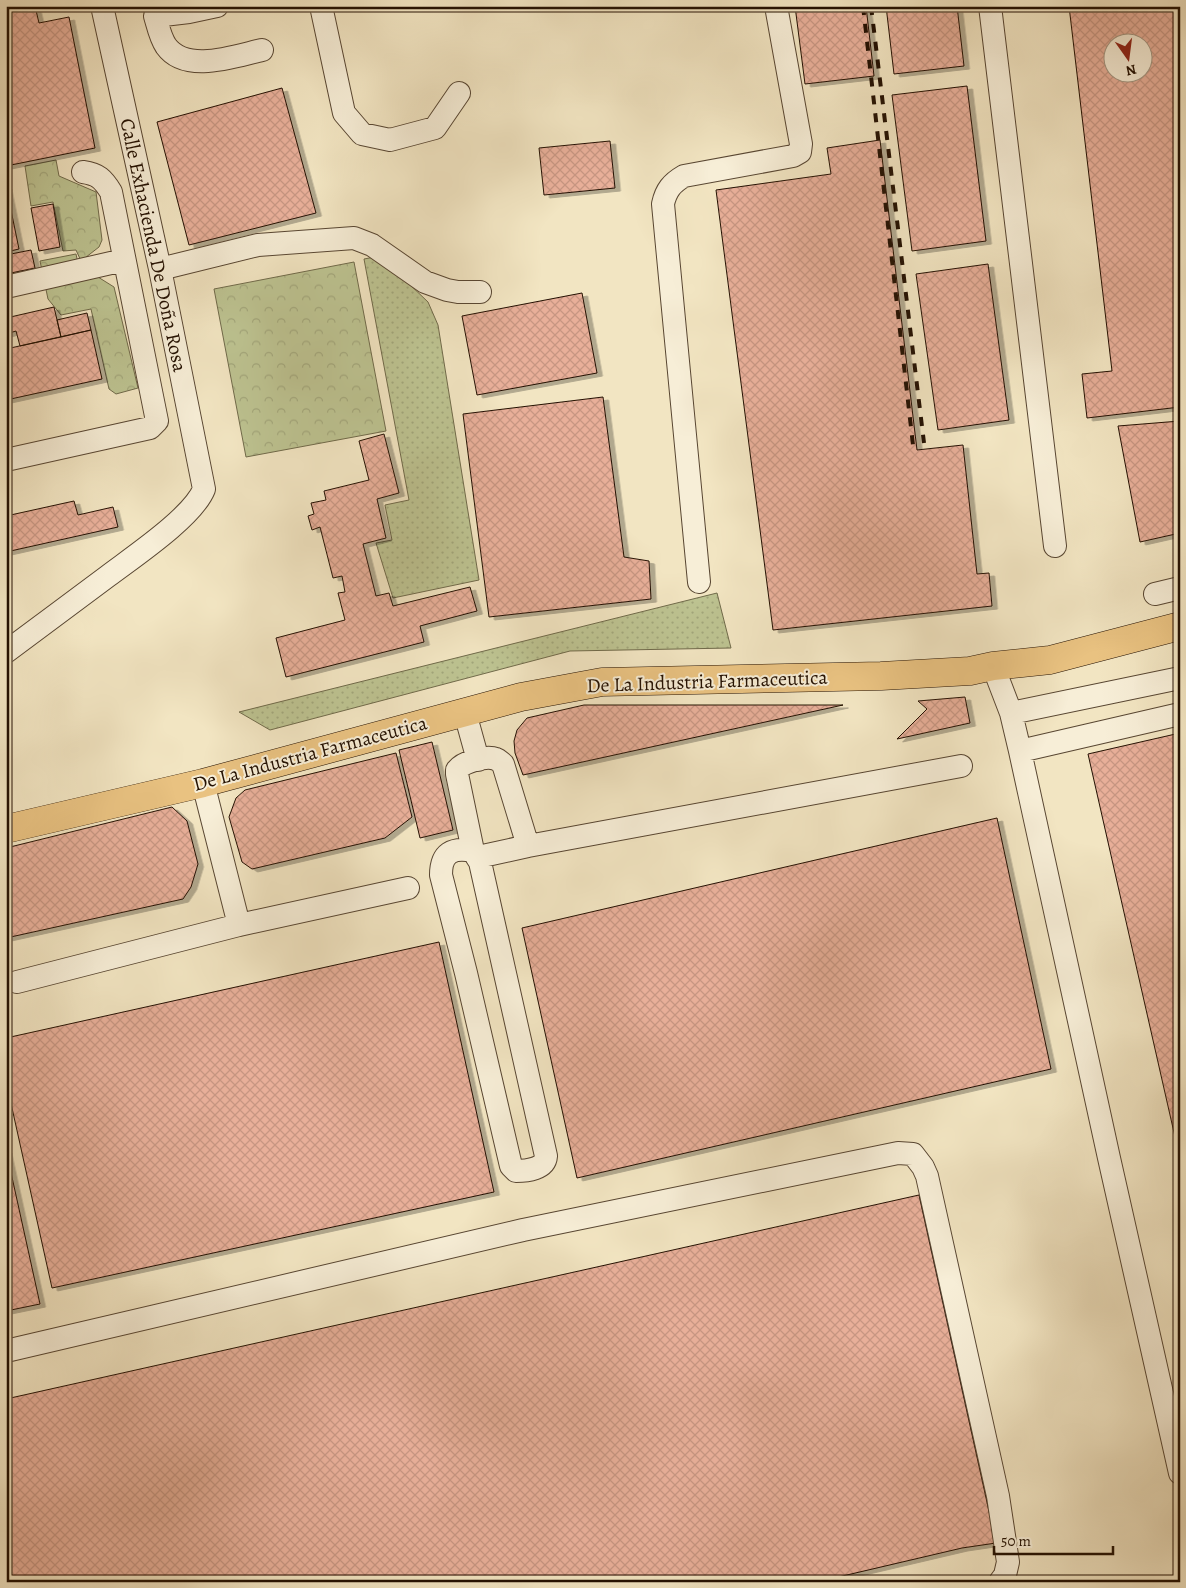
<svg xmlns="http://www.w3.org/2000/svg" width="1186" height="1588" font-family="Alegreya,serif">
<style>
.forest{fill:url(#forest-crowns);stroke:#706a4a}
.garden{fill:url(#garden-dots);stroke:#706a4a}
.building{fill:url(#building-cross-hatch);stroke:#241102;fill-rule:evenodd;filter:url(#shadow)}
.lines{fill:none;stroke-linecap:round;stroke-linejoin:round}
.minor-casing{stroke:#584632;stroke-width:24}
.major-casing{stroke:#241102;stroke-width:29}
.minor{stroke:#f7eed7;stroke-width:22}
.major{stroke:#e9c281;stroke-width:28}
.rail{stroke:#241102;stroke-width:4;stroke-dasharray:9 9;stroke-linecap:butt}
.labels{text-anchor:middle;stroke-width:4;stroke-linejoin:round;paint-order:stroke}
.street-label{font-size:20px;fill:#241102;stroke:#f7eed7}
</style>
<defs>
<pattern id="forest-crowns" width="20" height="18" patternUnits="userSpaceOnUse" patternTransform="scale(1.25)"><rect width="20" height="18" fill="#bdc391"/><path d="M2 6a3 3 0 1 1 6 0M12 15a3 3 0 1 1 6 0" fill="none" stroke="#a2a67b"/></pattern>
<pattern id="garden-dots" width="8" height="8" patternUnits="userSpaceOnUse" patternTransform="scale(1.25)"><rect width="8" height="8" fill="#bdc391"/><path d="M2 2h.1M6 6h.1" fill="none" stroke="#a2a67b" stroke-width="1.8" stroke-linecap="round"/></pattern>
<pattern id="building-cross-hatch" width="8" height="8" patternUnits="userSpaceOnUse" patternTransform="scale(1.25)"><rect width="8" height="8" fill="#e8af99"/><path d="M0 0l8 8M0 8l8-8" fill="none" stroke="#c79682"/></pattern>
<filter id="shadow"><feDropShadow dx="5.5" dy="3" stdDeviation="0" flood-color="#0004"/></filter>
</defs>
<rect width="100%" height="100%" fill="#f2e5c2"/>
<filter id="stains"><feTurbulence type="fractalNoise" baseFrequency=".004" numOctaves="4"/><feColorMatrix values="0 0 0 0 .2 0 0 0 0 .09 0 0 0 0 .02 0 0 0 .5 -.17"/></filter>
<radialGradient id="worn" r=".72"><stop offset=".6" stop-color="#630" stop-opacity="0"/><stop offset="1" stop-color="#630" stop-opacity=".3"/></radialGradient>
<!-- forest -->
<path class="forest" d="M 56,160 L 59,176 L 96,192 L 102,240 L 99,247 L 81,261 L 76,250 L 63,251 L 53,202 L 31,206 L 25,166 Z
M 76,254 L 80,273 L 98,277 L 114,287 L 138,388 L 116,394 L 109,389 L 91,309 L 61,315 L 48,299 L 40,261 Z
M 354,262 L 386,431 L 246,457 L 214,289 Z"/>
<!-- garden -->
<path class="garden" d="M 380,256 L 428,302 L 438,325 L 479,580 L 393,598 L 376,543 L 392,540 L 385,505 L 409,500 L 364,259 Z
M 717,593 L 731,648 L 570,651 L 270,730 L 239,712 Z"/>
<!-- building -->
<path class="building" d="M 6,6 L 35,6 L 39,23 L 69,17 L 95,148 L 6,166 Z
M 795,6 L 866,6 L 874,76 L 805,84 Z
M 886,6 L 957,6 L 964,66 L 894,74 Z
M 1069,6 L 1180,6 L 1180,407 L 1087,418 L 1082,374 L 1112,371 ZM 1114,42 L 1144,42 L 1144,72 L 1114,72 Z
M 967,86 L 986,241 L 912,251 L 892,95 Z
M 282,88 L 316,213 L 189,245 L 157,122 Z
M 880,140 L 917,450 L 963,445 L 977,574 L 989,573 L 992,606 L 773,630 L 716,190 L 831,174 L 827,148 Z
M 610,141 L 615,188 L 544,195 L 539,148 Z
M 6,186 L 19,249 L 6,252 Z
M 53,204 L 60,247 L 39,251 L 31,208 Z
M 31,250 L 35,268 L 6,274 L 6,255 Z
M 988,264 L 1009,420 L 938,430 L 916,274 Z
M 582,293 L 597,373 L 477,395 L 462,316 Z
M 54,307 L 61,337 L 20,346 L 16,331 L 6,334 L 6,318 Z
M 87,313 L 91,330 L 61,337 L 57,320 Z
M 91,330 L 102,379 L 6,400 L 6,349 Z
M 603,397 L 624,557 L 649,561 L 651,599 L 489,617 L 463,414 Z
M 1180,421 L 1180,533 L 1140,542 L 1118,426 Z
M 384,434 L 399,493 L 377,499 L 386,538 L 363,544 L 376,596 L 389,593 L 393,606 L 470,587 L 477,611 L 420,626 L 424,642 L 286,677 L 276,638 L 345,620 L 338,593 L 345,592 L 342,576 L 333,578 L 320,527 L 312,530 L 308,516 L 314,514 L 311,503 L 326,500 L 324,491 L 369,480 L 359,441 Z
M 74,501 L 78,515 L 113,507 L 118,527 L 6,552 L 6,516 Z
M 965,697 L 970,723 L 897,739 L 927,709 L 918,701 Z
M 584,705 L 843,705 L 523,775 L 515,753 L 514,741 L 517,730 L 527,718 Z
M 1180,733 L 1180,1159 L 1088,754 Z
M 432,742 L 453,830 L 420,838 L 399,750 Z
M 396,753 L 412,817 L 385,838 L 252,869 L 242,862 L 229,817 L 236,798 L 245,790 Z
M 172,807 L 187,821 L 198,864 L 191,887 L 183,899 L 6,938 L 6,848 Z
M 997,818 L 1051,1069 L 577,1178 L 522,928 Z
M 439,942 L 494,1192 L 52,1288 L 6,1081 L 6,1038 Z
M 6,1150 L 40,1304 L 6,1311 Z
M 919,1195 L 996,1543 L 962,1548 L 817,1582 L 6,1582 L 6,1399 Z"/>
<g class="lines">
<defs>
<path id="minor" d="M 217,6 L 189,12 L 155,16 C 158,26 160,37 166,46 C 186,74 235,56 262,50
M 321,6 L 344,113 L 362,134 L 390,140 L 435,128 L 459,93
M 990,6 L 1055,546
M 160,269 L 258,245 L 354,238 L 372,245 L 425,282 L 447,290 L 458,292 L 480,292
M 6,287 L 124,260
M 6,460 L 150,428 L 157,421 L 111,192 C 103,179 98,174 83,172
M 699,582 L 663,204 C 666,190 672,183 684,176 L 793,156 L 800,152 L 801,144 L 776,6
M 1155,594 L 1180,588
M 6,652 C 40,627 74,601 108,576 C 133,557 193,517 204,489 L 160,269 L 102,6
M 993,666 L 1011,713 L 1020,751 L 1109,1158 L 1180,1473
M 465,713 L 478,760
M 1011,713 L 1180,678
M 1020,751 L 1180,714
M 203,783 L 239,925
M 528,846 L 961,766
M 473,851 C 452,847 441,853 441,875 L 466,973 L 511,1166 L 516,1171 C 527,1171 545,1169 546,1156 L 480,862 L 473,851 L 457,774 L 457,770 C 463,762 486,755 496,759 C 499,760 500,762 503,764 L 528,846 L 478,857
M 17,982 L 239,925 L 408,888
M 6,1351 L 523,1230 L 898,1153 L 913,1154 L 923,1167 L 927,1176 L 998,1496 L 1008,1562 L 1005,1575 L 1000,1582"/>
<path id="major" d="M 6,829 L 203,783 L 521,697 L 602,682 L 881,676 L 970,671 L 993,666 L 1050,660 L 1180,626"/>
</defs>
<!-- minor casing -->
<use href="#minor" class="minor-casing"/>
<!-- major casing -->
<use href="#major" class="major-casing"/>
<!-- minor -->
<use href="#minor" class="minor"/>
<!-- major -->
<use href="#major" class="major"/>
<!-- rail -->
<path class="rail" d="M 863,6 L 913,445
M 871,6 L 924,443"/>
</g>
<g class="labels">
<!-- street labels -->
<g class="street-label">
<text transform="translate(154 245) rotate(78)" y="7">Calle Exhacienda De Doña Rosa</text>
<text transform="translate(707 681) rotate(-2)" y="7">De La Industria Farmaceutica</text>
<text transform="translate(310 753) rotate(-15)" y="7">De La Industria Farmaceutica</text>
</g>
</g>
<!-- margin -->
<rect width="1186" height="1588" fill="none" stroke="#f2e5c2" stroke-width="25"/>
<rect x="8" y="8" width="1171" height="1573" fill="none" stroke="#241102" stroke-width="2.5"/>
<rect x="12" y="12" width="1161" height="1563" fill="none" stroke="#241102"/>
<!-- north arrow -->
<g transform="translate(1128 58) rotate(166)"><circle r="24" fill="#f7eed7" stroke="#a39682"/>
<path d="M0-4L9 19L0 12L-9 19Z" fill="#8f2418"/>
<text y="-8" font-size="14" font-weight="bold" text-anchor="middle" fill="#241102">N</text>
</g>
<!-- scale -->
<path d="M994 1546v8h119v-8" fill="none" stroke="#241102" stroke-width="2.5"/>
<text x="1001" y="1546" font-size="15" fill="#241102" stroke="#f7eed7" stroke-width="4" paint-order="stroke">50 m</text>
<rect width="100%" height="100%" filter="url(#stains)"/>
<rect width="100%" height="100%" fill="url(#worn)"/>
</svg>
